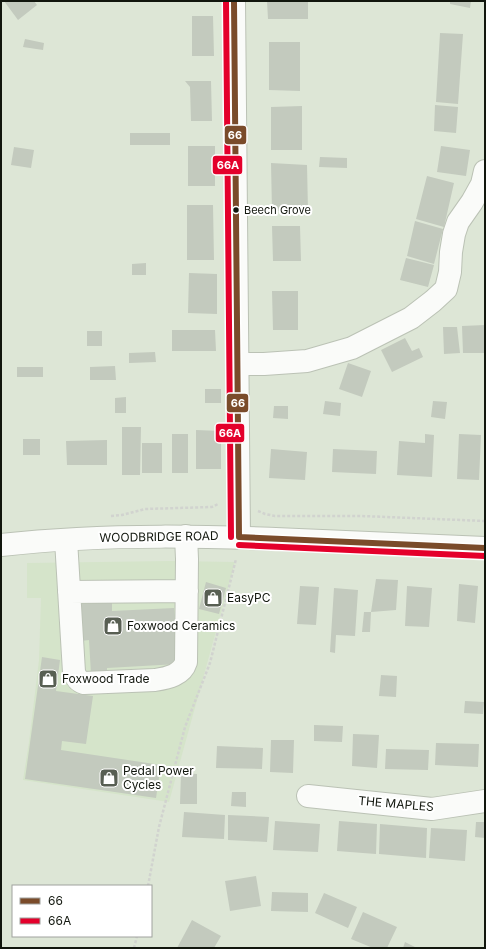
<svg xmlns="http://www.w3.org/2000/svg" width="486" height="949" font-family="Inter,sans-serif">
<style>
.built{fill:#d5e4ca}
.building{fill:#c3cabe}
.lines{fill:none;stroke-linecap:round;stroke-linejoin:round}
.minor-casing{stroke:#bbc2b5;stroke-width:24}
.major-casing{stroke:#bbc2b5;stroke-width:24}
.path{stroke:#d1d3cf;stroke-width:2.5;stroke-dasharray:3 2;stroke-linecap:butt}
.minor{stroke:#fafbf9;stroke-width:22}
.major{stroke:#fafbf9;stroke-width:22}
.bus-1-casing{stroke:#fff;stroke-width:9}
.bus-2-casing{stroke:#fff;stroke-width:9}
.bus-1{stroke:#7a4b2a;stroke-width:6}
.bus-2{stroke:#e4002b;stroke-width:6}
.bus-dot{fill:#11160d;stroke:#fff;stroke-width:1.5}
.labels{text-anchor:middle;stroke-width:4;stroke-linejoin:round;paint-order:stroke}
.bus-label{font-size:11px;fill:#11160d;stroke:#fff;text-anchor:start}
.street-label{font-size:12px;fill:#11160d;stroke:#fff}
.poi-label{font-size:12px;fill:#11160d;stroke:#fff;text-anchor:start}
.line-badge{stroke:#fff;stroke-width:1.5}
.badge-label{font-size:11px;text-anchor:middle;font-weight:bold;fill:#fff}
</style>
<rect width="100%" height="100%" fill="#dde6d6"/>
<!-- built -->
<path class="built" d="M 171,561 L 235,562 L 169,802 L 23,780 L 29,742 L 39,660 L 41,598 L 27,598 L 27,563 Z"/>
<!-- building -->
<path class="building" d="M 4,1 L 34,1 L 37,5 L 18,20 Z
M 267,1 L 308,1 L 308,19 L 268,19 Z
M 450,1 L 471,1 L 470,8 L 450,4 Z
M 192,16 L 213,16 L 214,56 L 192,56 Z
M 440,33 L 463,34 L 458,104 L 436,102 Z
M 25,39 L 44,43 L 43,50 L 23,47 Z
M 269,42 L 300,42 L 300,91 L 269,90 Z
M 185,81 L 211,81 L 212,121 L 191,121 L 190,87 Z
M 435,105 L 458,107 L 456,133 L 434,131 Z
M 302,106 L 302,150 L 271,150 L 271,107 Z
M 130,133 L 170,133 L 170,145 L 130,145 Z
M 188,146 L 215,146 L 215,186 L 188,186 Z
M 441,146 L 470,150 L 466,176 L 437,172 Z
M 14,147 L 34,150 L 31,168 L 11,165 Z
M 320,157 L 347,158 L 347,168 L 319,167 Z
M 271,163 L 307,165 L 308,211 L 272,211 Z
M 427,176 L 454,183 L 444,227 L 416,219 Z
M 187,205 L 213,205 L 214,260 L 187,260 Z
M 415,221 L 443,229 L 434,264 L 407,256 Z
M 272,226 L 300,226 L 301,261 L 273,261 Z
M 406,258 L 434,265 L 428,287 L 400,280 Z
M 146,263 L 146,275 L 132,275 L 132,264 Z
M 189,273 L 217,274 L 217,314 L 188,313 Z
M 272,291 L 298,291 L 298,330 L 273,330 Z
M 485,325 L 485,353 L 463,353 L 462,326 Z
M 443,327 L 457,327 L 460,353 L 444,354 Z
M 172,330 L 215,330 L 216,351 L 172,351 Z
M 87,331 L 102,331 L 102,346 L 87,346 Z
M 405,338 L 412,351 L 419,348 L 423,357 L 392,372 L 381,350 Z
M 155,352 L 156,362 L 129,363 L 129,353 Z
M 348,363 L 371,371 L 362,397 L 339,389 Z
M 115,366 L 116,380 L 90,380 L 90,367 Z
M 17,367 L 43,367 L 43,377 L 17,377 Z
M 205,389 L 221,389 L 221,403 L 205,403 Z
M 126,397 L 126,413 L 115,413 L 115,398 Z
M 325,401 L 341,403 L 340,416 L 323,414 Z
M 433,401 L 447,402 L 445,419 L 431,417 Z
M 274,406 L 288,406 L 288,419 L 273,418 Z
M 122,427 L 141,427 L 140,475 L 122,475 Z
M 196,430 L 221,431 L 221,469 L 196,469 Z
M 172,434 L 188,434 L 188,473 L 172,473 Z
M 425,434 L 434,435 L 432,477 L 397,475 L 399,441 L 425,443 Z
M 459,434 L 481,435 L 479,480 L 457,479 Z
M 23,439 L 40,439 L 40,455 L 23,455 Z
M 107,440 L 107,465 L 67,465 L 66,441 Z
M 142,443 L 162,443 L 162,473 L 142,473 Z
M 271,449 L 307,452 L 305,480 L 269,478 Z
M 333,449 L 377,451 L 376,474 L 332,472 Z
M 376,579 L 398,580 L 396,610 L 371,612 Z
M 206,582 L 226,588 L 219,614 L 199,609 Z
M 459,584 L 478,586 L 475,623 L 457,621 Z
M 300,586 L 319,587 L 316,625 L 297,624 Z
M 407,586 L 432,588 L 429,627 L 405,626 Z
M 334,588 L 358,590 L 355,636 L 336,635 L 335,653 L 330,652 Z
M 112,602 L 112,611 L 174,608 L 178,664 L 107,668 L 107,673 L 91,674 L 89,640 L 81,641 L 79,604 Z
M 364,612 L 371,612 L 370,632 L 362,632 Z
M 42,657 L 60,660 L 56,691 L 93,696 L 86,744 L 62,741 L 61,750 L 161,765 L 156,798 L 25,779 Z
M 381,675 L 397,676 L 396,697 L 379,696 Z
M 465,701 L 484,702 L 483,714 L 464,713 Z
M 314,725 L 343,726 L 342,742 L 314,741 Z
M 353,734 L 379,735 L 377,768 L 352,766 Z
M 271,740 L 294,740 L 293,773 L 270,772 Z
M 436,743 L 479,744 L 478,767 L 435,765 Z
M 217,746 L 263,748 L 262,769 L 216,768 Z
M 386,749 L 429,750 L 428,770 L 385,769 Z
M 181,773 L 197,774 L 197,804 L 180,804 Z
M 232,792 L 246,792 L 246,807 L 231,806 Z
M 184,812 L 225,815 L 224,839 L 182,837 Z
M 228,815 L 269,817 L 267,842 L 228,840 Z
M 275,821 L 320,824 L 318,852 L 273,850 Z
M 339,821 L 377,824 L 376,854 L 337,851 Z
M 476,822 L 485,822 L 485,838 L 475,837 Z
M 380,824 L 427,828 L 426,858 L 379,854 Z
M 431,828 L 467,830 L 465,861 L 429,858 Z
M 256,876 L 261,906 L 230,911 L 225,881 Z
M 272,892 L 308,893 L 308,912 L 271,911 Z
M 324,893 L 357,907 L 348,928 L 315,913 Z
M 363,912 L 397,927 L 387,948 L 373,948 L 351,939 Z
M 192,920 L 221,936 L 214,948 L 177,948 Z
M 405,942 L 417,948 L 403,948 Z"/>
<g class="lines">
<defs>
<path id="minor" d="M 234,1 L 239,537
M 237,364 L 264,364 L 307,361 L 352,348 L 411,318 L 433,301 L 446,289 L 450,272 L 451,252 L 454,234 L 458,222 L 472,202 L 482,184 L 485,171
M 66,540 L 74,672 C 76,678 78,681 84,683 L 155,680 C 168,678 182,675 186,662 L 187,559 L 186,536
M 69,592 L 187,591
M 308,796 L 432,809 L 485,801"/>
<path id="major" d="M 1,545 C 107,533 215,536 322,541 C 376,543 431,546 485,548"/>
</defs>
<!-- minor casing -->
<use href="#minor" class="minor-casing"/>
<!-- major casing -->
<use href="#major" class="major-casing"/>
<!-- path -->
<path class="path" d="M 258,511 L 265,514 L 275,516 L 362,516 L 485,521
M 111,516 L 122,515 L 145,509 L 212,507 L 218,504
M 148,886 L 159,827 L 185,727 L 210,663 L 236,559
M 134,948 L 137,936"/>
<!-- minor -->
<use href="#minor" class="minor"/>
<!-- major -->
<use href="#major" class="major"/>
<defs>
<path id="bus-1" d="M 234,1 L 239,537
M 239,537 L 485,548"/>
<path id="bus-2" d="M 226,1 L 231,537
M 239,545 L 485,556"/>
</defs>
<!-- bus-1 casing -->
<use href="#bus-1" class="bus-1-casing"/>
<!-- bus-2 casing -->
<use href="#bus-2" class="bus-2-casing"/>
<!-- bus-1 -->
<use href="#bus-1" class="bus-1"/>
<!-- bus-2 -->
<use href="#bus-2" class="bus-2"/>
</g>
<!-- icons -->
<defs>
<symbol id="shop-square" viewBox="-11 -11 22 22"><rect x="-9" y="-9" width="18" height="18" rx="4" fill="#585f53" stroke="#fff"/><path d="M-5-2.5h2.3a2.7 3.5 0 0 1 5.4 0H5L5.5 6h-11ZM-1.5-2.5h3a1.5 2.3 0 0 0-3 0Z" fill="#fff"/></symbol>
</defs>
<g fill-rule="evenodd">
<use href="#shop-square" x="202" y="587" width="22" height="22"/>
<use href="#shop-square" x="102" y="615" width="22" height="22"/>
<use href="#shop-square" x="37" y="668" width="22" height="22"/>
<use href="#shop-square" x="98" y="767" width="22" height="22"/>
</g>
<!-- markers -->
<circle class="bus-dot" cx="236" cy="210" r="3.5"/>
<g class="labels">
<!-- bus labels -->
<g class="bus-label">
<text x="244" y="214">Beech Grove</text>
</g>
<!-- street labels -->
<g class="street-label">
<text transform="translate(159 537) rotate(-1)" y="4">WOODBRIDGE ROAD</text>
<text transform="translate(396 804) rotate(5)" y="4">THE MAPLES</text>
</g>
<!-- poi labels -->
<g class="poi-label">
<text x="227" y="602">EasyPC</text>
<text x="127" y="630">Foxwood Ceramics</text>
<text x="62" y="683">Foxwood Trade</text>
<text x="123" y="775">Pedal Power<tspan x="123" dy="14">Cycles</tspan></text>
</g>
</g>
<g class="line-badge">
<rect x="224" y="125" width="23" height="20" rx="4" fill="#7a4b2a"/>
<rect x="212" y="155" width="31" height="20" rx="4" fill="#e4002b"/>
<rect x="226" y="393" width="23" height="20" rx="4" fill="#7a4b2a"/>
<rect x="215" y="423" width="30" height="20" rx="4" fill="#e4002b"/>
</g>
<g class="badge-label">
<text x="235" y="139">66</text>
<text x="228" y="169">66A</text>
<text x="238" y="407">66</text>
<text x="230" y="437">66A</text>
</g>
<!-- border -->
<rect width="486" height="949" fill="none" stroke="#11160d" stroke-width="4"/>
<!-- legend -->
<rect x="12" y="885" width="140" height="52" fill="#ffffff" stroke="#a0a29e"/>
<rect x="20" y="898" width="20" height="6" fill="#7a4b2a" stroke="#a0a29e"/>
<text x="48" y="905" font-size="12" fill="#11160d">66</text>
<rect x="20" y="918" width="20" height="6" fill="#e4002b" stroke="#a0a29e"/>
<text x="48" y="925" font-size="12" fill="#11160d">66A</text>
</svg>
